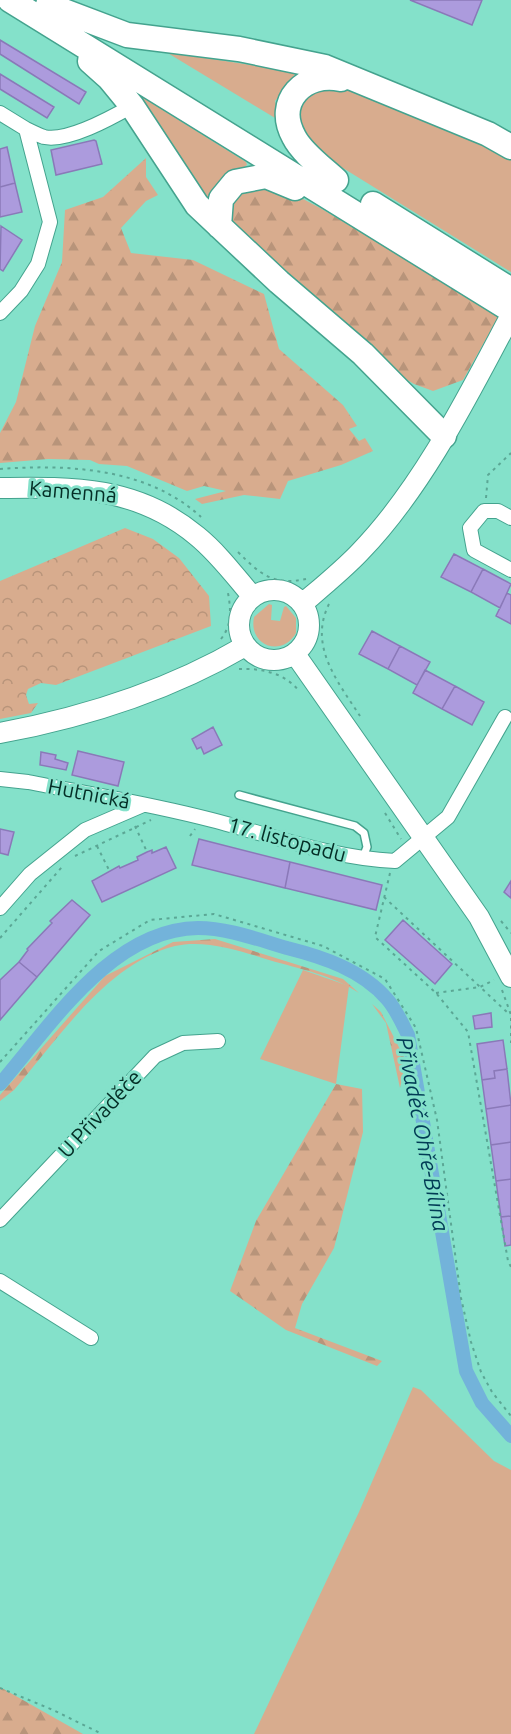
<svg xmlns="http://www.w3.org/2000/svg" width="511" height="1734" font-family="Ubuntu,sans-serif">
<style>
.grass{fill:#d8ac8e}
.forest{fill:url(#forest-firs)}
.park{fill:url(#park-crowns)}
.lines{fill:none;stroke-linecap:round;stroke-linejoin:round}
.canal{stroke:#73b3da;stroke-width:14}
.building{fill:#ac9bdd;stroke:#8a79b8;stroke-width:1.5}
.lane-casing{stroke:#44a38e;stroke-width:10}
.street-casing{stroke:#44a38e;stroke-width:16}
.secondary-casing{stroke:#44a38e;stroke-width:22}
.highway-casing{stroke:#44a38e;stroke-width:27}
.path{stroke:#5ba795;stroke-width:2;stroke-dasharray:3 4.5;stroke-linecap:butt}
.lane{stroke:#fff;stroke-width:7}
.street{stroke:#fff;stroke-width:14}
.secondary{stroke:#fff;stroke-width:20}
.highway{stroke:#fff;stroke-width:24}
.labels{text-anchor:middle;stroke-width:6;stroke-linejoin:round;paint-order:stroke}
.street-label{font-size:21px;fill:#042e26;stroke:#84e1ca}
.water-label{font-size:22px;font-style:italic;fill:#023b55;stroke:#84e1ca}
</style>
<defs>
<pattern id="forest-firs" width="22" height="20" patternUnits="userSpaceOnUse" patternTransform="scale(1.5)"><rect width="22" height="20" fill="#d8ac8e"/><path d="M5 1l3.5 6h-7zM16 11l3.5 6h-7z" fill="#b8947a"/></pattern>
<pattern id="park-crowns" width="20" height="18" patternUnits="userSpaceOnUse" patternTransform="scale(1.5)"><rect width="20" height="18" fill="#d8ac8e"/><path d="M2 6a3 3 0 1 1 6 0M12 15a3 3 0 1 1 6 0" fill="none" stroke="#b8947a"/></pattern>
</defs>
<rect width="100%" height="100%" fill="#84e1ca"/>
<!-- grass -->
<path class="grass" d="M 166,52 L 291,71 L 295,74 L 293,78 L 275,101 L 280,121 Z
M 333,83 L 499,149 L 511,160 L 511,272 L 330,160 C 303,136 301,137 299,101 Z
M 142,97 L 246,162 L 247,165 L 230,176 L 208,202 L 139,100 Z
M 269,604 L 272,605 L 271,620 L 280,621 L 284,607 L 286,606 L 296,618 L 296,633 C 282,658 248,646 254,617 Z
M 303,970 L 349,986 L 336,1084 L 260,1059 Z
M 413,1387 L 421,1390 L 494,1461 L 511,1470 L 511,1734 L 254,1734 L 359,1512 Z"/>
<!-- forest -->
<path class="forest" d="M 146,158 L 146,177 L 158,195 L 146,201 L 121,228 L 131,253 L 193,260 L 264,294 L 279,349 L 343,405 L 357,426 L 349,429 L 359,441 L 365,438 L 373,451 L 341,465 L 288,481 L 280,499 L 244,495 L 202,504 L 195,499 L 226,491 L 204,486 L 187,491 L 127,466 L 99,464 L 90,460 L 48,459 L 0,463 L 0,433 L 16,402 L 35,326 L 62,262 L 65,210 L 103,197 Z
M 250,184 L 288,191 L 322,209 L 499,316 L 463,380 L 433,391 L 414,384 L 387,368 L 232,227 C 227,208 233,195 250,184 Z
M 215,939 L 343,979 L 359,993 C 332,975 300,969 269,960 C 241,951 205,939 175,946 C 107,963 58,1039 14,1090 L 0,1101 L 0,1095 L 105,976 L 173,942 Z
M 372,1004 L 381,1012 L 406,1061 L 400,1088 L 386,1023 Z
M 336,1084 L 362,1089 L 363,1132 L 334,1248 L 302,1304 L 295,1328 L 382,1361 L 377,1366 L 286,1330 L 230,1291 L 256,1221 Z
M 0,1687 L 83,1734 L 0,1734 Z"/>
<!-- park -->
<path class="park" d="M 125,528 L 153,539 L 179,558 L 209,596 L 211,626 L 56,685 L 41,683 L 28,689 L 26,695 L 29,704 L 38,703 L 31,713 L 0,719 L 0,581 Z"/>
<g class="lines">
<!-- canal -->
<path class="canal" d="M 0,1084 C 51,1025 112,929 198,928 C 228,928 259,940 287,948 C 323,957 362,970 387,999 C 396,1009 402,1023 408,1035 L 466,1371 L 482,1403 L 511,1436"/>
</g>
<!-- building -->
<path class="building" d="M 410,0 L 482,0 L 472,25 Z
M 0,40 L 86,92 L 79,104 L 0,54 Z
M 0,74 L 54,107 L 47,118 L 0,89 Z
M 94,140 L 96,141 L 102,164 L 56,175 L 51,150 Z
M 7,147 L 15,183 L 0,187 L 0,149 Z
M 15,183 L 22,212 L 0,217 L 0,187 Z
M 1,226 L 22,240 L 3,271 L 0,269 Z
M 454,554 L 483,569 L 471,592 L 441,577 Z
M 483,569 L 511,584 L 500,608 L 471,592 Z
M 507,593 L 511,595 L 511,624 L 496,616 Z
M 372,631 L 400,646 L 388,669 L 359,654 Z
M 400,646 L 430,662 L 417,685 L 388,669 Z
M 425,670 L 455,686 L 442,709 L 413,693 Z
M 455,686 L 484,702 L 472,725 L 442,709 Z
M 213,727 L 222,745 L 204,754 L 201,747 L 197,749 L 192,739 Z
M 78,751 L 124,762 L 118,786 L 72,775 Z
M 41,752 L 56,755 L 55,759 L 68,763 L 66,770 L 40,765 Z
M 0,829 L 14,832 L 8,855 L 0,853 Z
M 199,839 L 290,862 L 285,888 L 192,865 Z
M 166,847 L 176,868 L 102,902 L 92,881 L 119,866 L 120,868 L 138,860 L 137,857 L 147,852 L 152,850 L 152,853 Z
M 290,862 L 382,885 L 376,910 L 285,888 Z
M 511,881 L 511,898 L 504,892 Z
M 72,900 L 90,915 L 37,977 L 19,962 L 28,950 L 27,949 L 52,923 L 50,921 Z
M 403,920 L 452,964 L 435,984 L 385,940 Z
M 19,962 L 37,977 L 0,1020 L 0,980 Z
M 491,1013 L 492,1027 L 475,1029 L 473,1016 Z
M 503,1040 L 507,1069 L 494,1071 L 495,1078 L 482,1080 L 477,1044 Z
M 507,1069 L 511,1105 L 486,1109 L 482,1080 L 495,1078 L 494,1071 Z
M 511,1105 L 511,1142 L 491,1145 L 486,1109 Z
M 511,1142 L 511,1179 L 496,1181 L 491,1145 Z
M 511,1179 L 511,1216 L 501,1217 L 496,1181 Z
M 511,1216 L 511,1245 L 505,1246 L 501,1217 Z"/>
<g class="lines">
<defs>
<path id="lane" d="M 239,795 L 355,826 L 364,833 L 367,847 L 362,860"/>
<path id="street" d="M 0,113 L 26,129 L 50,222 L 38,264 L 21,291 L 0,313
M 26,129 C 32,132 38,135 44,137 C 68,142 111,118 132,106
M 511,518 L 498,511 L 484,511 L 470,528 L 474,550 L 511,570
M 0,779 L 28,782 C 89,794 152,804 212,820 C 274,836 331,858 395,861 L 448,817 L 505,717
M 0,908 L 30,874 L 85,830 L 143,805
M 0,1220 L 155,1056 L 183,1043 L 218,1041
M 0,1281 L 91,1338"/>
<path id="secondary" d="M 0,488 C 74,487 137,486 197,536 C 218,553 235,576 253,597
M239 625a35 35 0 1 1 70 0a35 35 0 1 1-70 0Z
M 302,604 C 322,587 343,570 360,552 C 423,487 469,394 511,315
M 295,654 L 479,917 L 511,977
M 0,733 C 86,717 170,690 245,646"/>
<path id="highway" d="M 10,0 L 511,310
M 48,5 L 127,35 L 239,49 L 325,67 L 488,134 L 511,147
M 90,61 L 109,78 L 132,106 L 197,205 L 279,282 L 363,354 L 444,436
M 336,180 C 323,168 302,153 294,137 C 274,101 305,71 341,79
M 373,204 L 511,290
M 219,226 L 221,199 L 235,182 L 266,176 L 295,188"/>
</defs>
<!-- lane casing -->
<use href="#lane" class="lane-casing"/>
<!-- street casing -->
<use href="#street" class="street-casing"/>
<!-- secondary casing -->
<use href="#secondary" class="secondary-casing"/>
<!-- highway casing -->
<use href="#highway" class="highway-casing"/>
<!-- path -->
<path class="path" d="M 0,469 C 69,464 148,468 201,517
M 486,498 L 488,475 L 511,453
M 238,552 C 260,574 273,586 306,579
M 329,604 C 308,646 338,682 360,716
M 221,639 C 232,625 231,610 228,593
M 239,669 C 261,668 285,673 299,691
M 385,813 L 401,839
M 135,826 L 147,852
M 190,836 L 195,829
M 97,846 L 109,870
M 75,856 L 151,820
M 390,873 L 375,937 L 436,993 L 468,1032 L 508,1261 L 511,1267
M 384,897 L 509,1014
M 501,921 L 511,933
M 0,938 L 62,867
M 502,990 L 511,1015
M 436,993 L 480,987 L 494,980
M 511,1018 L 511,1043
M 0,1062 L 99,951 L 150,920 L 214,914 L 323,946 L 385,979 L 416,1028 L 437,1120 L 461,1298 L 471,1342 L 481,1372 L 492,1392 L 511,1416
M 0,1688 L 53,1710 L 102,1734"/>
<!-- lane -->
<use href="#lane" class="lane"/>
<!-- street -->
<use href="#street" class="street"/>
<!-- secondary -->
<use href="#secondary" class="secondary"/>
<!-- highway -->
<use href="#highway" class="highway"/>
</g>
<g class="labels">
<!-- street labels -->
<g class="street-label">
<text transform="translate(73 492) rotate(5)" y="7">Kamenná</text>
<text transform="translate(89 794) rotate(11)" y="7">Hutnická</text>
<text transform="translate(287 840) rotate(15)" y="7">17. listopadu</text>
<text transform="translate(100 1114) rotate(-47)" y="7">U Přivaděče</text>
</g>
<!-- water labels -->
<g class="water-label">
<text transform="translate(423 1134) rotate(79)" y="8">Přivaděč Ohře-Bílina</text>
</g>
</g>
</svg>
